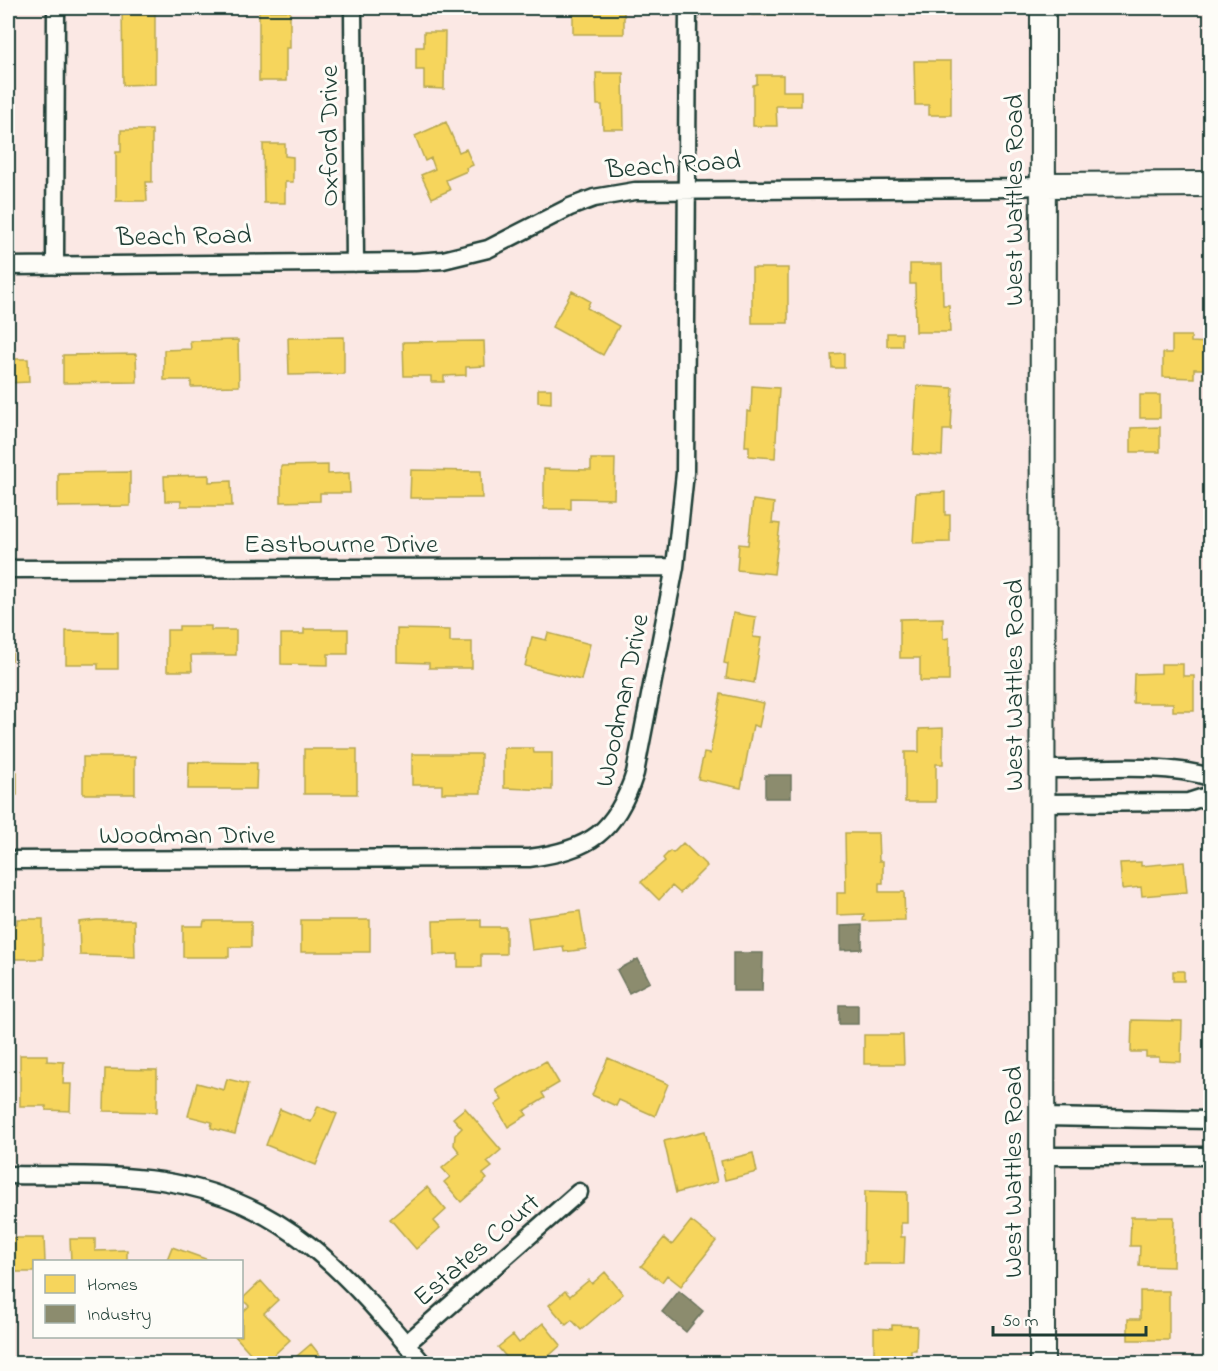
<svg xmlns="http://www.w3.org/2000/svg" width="1218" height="1371" font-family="'Indie Flower',sans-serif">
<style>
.homes{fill:#f6d55c;stroke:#b6a750;stroke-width:1.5}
.industry{fill:#8c8c6e;stroke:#6b745d;stroke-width:1.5}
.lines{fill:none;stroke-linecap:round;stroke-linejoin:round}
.street-casing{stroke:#1f3d34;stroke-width:21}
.secondary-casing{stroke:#1f3d34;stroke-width:28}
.street{stroke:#fdfcf7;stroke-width:16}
.secondary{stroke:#fdfcf7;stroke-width:24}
.labels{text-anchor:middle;stroke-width:6;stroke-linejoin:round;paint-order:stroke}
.street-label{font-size:27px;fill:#1f3d34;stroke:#fdfcf7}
</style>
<rect width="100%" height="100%" fill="#fbe8e4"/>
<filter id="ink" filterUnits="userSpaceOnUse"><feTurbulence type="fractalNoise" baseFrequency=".0167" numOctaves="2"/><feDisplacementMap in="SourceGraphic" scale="12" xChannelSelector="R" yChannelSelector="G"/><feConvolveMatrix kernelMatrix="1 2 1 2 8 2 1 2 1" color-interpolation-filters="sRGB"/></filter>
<g filter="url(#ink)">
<!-- homes -->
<path class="homes" d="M 122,8 L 155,8 L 155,84 L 123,85 Z
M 573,8 L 624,8 L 624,34 L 573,34 Z
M 752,8 L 787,8 L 788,14 L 752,15 Z
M 917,8 L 952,8 L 953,13 L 917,14 Z
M 259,11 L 290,11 L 290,48 L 286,48 L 286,81 L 259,81 Z
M 424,32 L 445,32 L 444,89 L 424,88 L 424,70 L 416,70 L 416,47 L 424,47 Z
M 914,61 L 951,61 L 951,115 L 929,115 L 929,105 L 915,105 Z
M 596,73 L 623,73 L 624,129 L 603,129 L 602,105 L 597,105 Z
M 757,75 L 783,75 L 783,91 L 801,91 L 801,106 L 776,106 L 777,126 L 753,126 L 753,85 L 757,84 Z
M 446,122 L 459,152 L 466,149 L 473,165 L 466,168 L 467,171 L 446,180 L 450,190 L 432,198 L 421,175 L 435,169 L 431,158 L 425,161 L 415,136 Z
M 121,130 L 152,130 L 152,182 L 146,182 L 147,201 L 116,201 L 116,152 L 121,152 Z
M 263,144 L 285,144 L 285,156 L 293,157 L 293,182 L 285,182 L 285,203 L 264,203 Z
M 910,264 L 942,264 L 943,305 L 949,305 L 950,332 L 916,332 L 915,284 L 910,284 Z
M 752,268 L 788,268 L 788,323 L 752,323 Z
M 572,291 L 590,301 L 587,308 L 619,326 L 603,355 L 552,327 Z
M 887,333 L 902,333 L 902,346 L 887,346 Z
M 1172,336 L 1191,336 L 1191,342 L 1210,343 L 1210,369 L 1194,369 L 1194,378 L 1163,377 L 1163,353 L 1172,353 Z
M 344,337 L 344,374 L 289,375 L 288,338 Z
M 238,340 L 239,386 L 191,387 L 191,380 L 164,380 L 164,350 L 191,349 L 190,341 Z
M 484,341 L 485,366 L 466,367 L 466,375 L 444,376 L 444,382 L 431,382 L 431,376 L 404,376 L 403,342 Z
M 844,353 L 844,368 L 832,368 L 831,354 Z
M 8,354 L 9,359 L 28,359 L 29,382 L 8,383 Z
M 136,354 L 137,382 L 63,383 L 63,355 Z
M 752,386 L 779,388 L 775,458 L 749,456 L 749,446 L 745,446 L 747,411 L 751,412 Z
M 917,386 L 953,388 L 951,430 L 943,430 L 942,456 L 913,454 Z
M 538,389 L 551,389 L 551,403 L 538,402 Z
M 1140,395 L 1160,395 L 1160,418 L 1140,418 Z
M 1160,427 L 1160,452 L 1131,452 L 1131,428 Z
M 591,459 L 615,459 L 614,499 L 571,498 L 571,509 L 544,509 L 544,469 L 591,470 Z
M 328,465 L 328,474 L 349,473 L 350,493 L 320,493 L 320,501 L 281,502 L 281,466 Z
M 411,470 L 481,471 L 482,498 L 410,498 Z
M 130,472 L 130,506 L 58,507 L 58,473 Z
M 8,473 L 13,473 L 13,507 L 8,507 Z
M 209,475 L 209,482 L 231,481 L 232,506 L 181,506 L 181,501 L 165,501 L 164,476 Z
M 945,492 L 945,515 L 950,515 L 950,542 L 913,543 L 916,493 Z
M 753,500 L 774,503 L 772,523 L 780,524 L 774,574 L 737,570 L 739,544 L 748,545 Z
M 733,613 L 756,617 L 753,637 L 761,638 L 754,683 L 726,678 L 728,664 L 724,663 Z
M 943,618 L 943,639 L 949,638 L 949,681 L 920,681 L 920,658 L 900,658 L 900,619 Z
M 179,626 L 211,626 L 211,630 L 236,630 L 236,655 L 191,655 L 192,671 L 167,671 L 167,630 L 179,630 Z
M 304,629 L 348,629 L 348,654 L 328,654 L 328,665 L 281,664 L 281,634 L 304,634 Z
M 397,629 L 450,630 L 450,642 L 472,642 L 472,668 L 429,668 L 429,663 L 397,662 Z
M 66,631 L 118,632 L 118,669 L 98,669 L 98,664 L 66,664 Z
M 8,633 L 12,633 L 12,660 L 8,660 Z
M 548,633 L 590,644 L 581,680 L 525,666 L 532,637 L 546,640 Z
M 1161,664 L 1183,664 L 1183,676 L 1194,676 L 1194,711 L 1173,711 L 1173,703 L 1133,703 L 1134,674 L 1161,673 Z
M 721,694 L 764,703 L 759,727 L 753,725 L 741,788 L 698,779 L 704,753 L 710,754 Z
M 943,728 L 943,764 L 936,764 L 936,802 L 905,802 L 905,752 L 919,752 L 919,729 Z
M 504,748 L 533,748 L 534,753 L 552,753 L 552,790 L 504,788 Z
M 304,749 L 357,749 L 357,794 L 304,794 Z
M 412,754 L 481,754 L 481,793 L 442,793 L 442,785 L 412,785 Z
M 83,757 L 135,757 L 135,794 L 83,794 Z
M 189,762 L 257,763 L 256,789 L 188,789 Z
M 8,772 L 17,772 L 17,795 L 8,795 Z
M 845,833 L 878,833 L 879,861 L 883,861 L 883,883 L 879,883 L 879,892 L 904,892 L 905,920 L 863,921 L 864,914 L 837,915 L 837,893 L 846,893 Z
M 683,843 L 707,866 L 680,893 L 672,886 L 659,900 L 641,882 L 665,861 L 663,858 L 670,851 L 673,853 Z
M 1141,862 L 1141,866 L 1184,862 L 1187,892 L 1142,896 L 1141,887 L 1122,889 L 1120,863 Z
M 580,911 L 586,949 L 564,952 L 563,946 L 532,950 L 528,918 Z
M 17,919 L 43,919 L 43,959 L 8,959 L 8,924 L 17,924 Z
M 97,920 L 134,920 L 135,957 L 80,955 L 79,922 Z
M 301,920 L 370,920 L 370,952 L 301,952 Z
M 481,920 L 481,927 L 506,927 L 506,954 L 481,954 L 481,967 L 458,967 L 458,954 L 434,955 L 433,921 Z
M 204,921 L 251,921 L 251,947 L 229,947 L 229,957 L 183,957 L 183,926 L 203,926 Z
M 1173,971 L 1184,971 L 1184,981 L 1173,981 Z
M 1132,1020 L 1182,1021 L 1181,1062 L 1159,1061 L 1159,1057 L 1146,1057 L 1146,1052 L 1131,1052 Z
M 864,1035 L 903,1035 L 904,1064 L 864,1064 Z
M 20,1055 L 47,1055 L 47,1061 L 64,1062 L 63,1084 L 71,1084 L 70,1111 L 46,1110 L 46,1106 L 20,1106 Z
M 608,1058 L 668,1084 L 655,1116 L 619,1100 L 616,1106 L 592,1095 Z
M 546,1061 L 559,1083 L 542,1093 L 545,1098 L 524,1111 L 527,1115 L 508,1127 L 495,1105 L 502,1100 L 496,1090 Z
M 105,1069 L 157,1070 L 157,1112 L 104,1111 Z
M 227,1079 L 248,1084 L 235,1134 L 211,1128 L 212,1122 L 188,1116 L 197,1083 L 224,1090 Z
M 318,1106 L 337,1114 L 316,1165 L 266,1145 L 280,1109 L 311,1122 Z
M 465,1108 L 501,1150 L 487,1162 L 492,1167 L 483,1174 L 487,1179 L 461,1202 L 444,1182 L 450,1177 L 442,1168 L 460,1153 L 454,1145 L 455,1135 L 462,1128 L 453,1118 Z
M 705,1131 L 717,1182 L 676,1193 L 664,1141 Z
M 753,1153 L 757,1172 L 725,1180 L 721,1161 Z
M 427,1187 L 446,1210 L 434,1221 L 440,1228 L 416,1249 L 390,1219 Z
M 865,1191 L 907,1192 L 907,1223 L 901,1223 L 901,1237 L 905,1237 L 904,1264 L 864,1264 Z
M 1131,1217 L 1174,1217 L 1173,1267 L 1139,1266 L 1140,1246 L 1130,1246 Z
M 691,1221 L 716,1241 L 681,1286 L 667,1275 L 662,1282 L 641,1266 L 664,1238 L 672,1245 Z
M 8,1238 L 44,1238 L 45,1262 L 34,1262 L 34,1272 L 14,1272 L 14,1284 L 8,1284 Z
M 70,1239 L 95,1239 L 95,1251 L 127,1250 L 127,1262 L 71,1262 Z
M 172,1247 L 214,1262 L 166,1262 Z
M 605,1272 L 623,1294 L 581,1330 L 572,1320 L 566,1325 L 549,1305 L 565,1291 L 570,1296 L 589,1280 L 592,1284 Z
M 261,1281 L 278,1300 L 264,1313 L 290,1340 L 264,1364 L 260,1364 L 235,1336 L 242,1336 L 242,1313 L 249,1306 L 242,1299 Z
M 1140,1291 L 1169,1291 L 1169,1340 L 1128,1340 L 1128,1319 L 1140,1319 Z
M 543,1323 L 561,1345 L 540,1364 L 512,1364 L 498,1347 L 513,1335 L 519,1343 Z
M 892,1325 L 917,1326 L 916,1350 L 911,1350 L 911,1364 L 874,1364 L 874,1328 L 892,1329 Z
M 311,1344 L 327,1364 L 292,1364 L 290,1362 Z"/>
<!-- industry -->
<path class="industry" d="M 765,775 L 791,775 L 791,798 L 765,798 Z
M 862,925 L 862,949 L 841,950 L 841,926 Z
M 733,953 L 763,953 L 762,991 L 733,991 Z
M 638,959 L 650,982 L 629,993 L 617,970 Z
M 839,1005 L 858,1005 L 858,1024 L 839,1024 Z
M 679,1291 L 703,1311 L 686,1332 L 662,1312 Z"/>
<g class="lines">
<defs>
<path id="street" d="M 353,8 L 355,263
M 8,266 L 415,262 L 443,260 L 488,249 L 570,207 L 594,198 L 635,191 L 1009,188 L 1044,185
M 55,266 L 56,8
M 8,569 L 675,567
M 1043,769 C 1097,770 1158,762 1210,777
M 1042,803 L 1188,802 L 1210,795
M 8,860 L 529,858 C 590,850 616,832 635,773 L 675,567 L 685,473 L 688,8
M 1042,1117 L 1210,1120
M 1042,1156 L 1210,1156
M 8,1175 C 58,1176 111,1173 162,1181 C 285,1200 347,1274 423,1364
M 406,1344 L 579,1192"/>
<path id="secondary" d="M 1044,185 L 1210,184
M 1042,1364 L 1043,8"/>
</defs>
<!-- street casing -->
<use href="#street" class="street-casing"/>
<!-- secondary casing -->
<use href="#secondary" class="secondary-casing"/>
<!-- street -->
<use href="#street" class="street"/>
<!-- secondary -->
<use href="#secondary" class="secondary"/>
</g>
</g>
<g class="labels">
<!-- street labels -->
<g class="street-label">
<text transform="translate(328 136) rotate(-90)" y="9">Oxford Drive</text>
<text transform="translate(673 164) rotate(-4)" y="9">Beach Road</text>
<text transform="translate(1013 200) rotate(-90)" y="9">West Wattles Road</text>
<text transform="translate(184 235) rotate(-1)" y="9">Beach Road</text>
<text x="341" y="552">Eastbourne Drive</text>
<text transform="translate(1013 685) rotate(-90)" y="9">West Wattles Road</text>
<text transform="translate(621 700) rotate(-78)" y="9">Woodman Drive</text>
<text x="187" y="843">Woodman Drive</text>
<text transform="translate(1012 1172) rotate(-90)" y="9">West Wattles Road</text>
<text transform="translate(476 1249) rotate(-41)" y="9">Estates Court</text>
</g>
</g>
<!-- margin -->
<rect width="1218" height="1371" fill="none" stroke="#fdfcf7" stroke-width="30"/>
<rect x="15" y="15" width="1188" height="1341" fill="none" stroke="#1f3d34" stroke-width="2" filter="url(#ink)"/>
<!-- legend -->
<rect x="33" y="1260" width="210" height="78" fill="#fdfcf7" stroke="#a4b0a9" stroke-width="1.5"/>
<rect x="45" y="1275" width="30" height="18" fill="#f6d55c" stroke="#a4b0a9" stroke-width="1.5"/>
<text x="87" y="1290" font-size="18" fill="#1f3d34">Homes</text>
<rect x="45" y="1305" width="30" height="18" fill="#8c8c6e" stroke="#a4b0a9" stroke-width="1.5"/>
<text x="87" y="1320" font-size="18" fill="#1f3d34">Industry</text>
<!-- scale -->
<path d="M993 1326v9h153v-9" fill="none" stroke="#1f3d34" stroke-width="3"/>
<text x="1002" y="1326" font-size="18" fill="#1f3d34" stroke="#fdfcf7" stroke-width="4.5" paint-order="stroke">50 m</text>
</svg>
